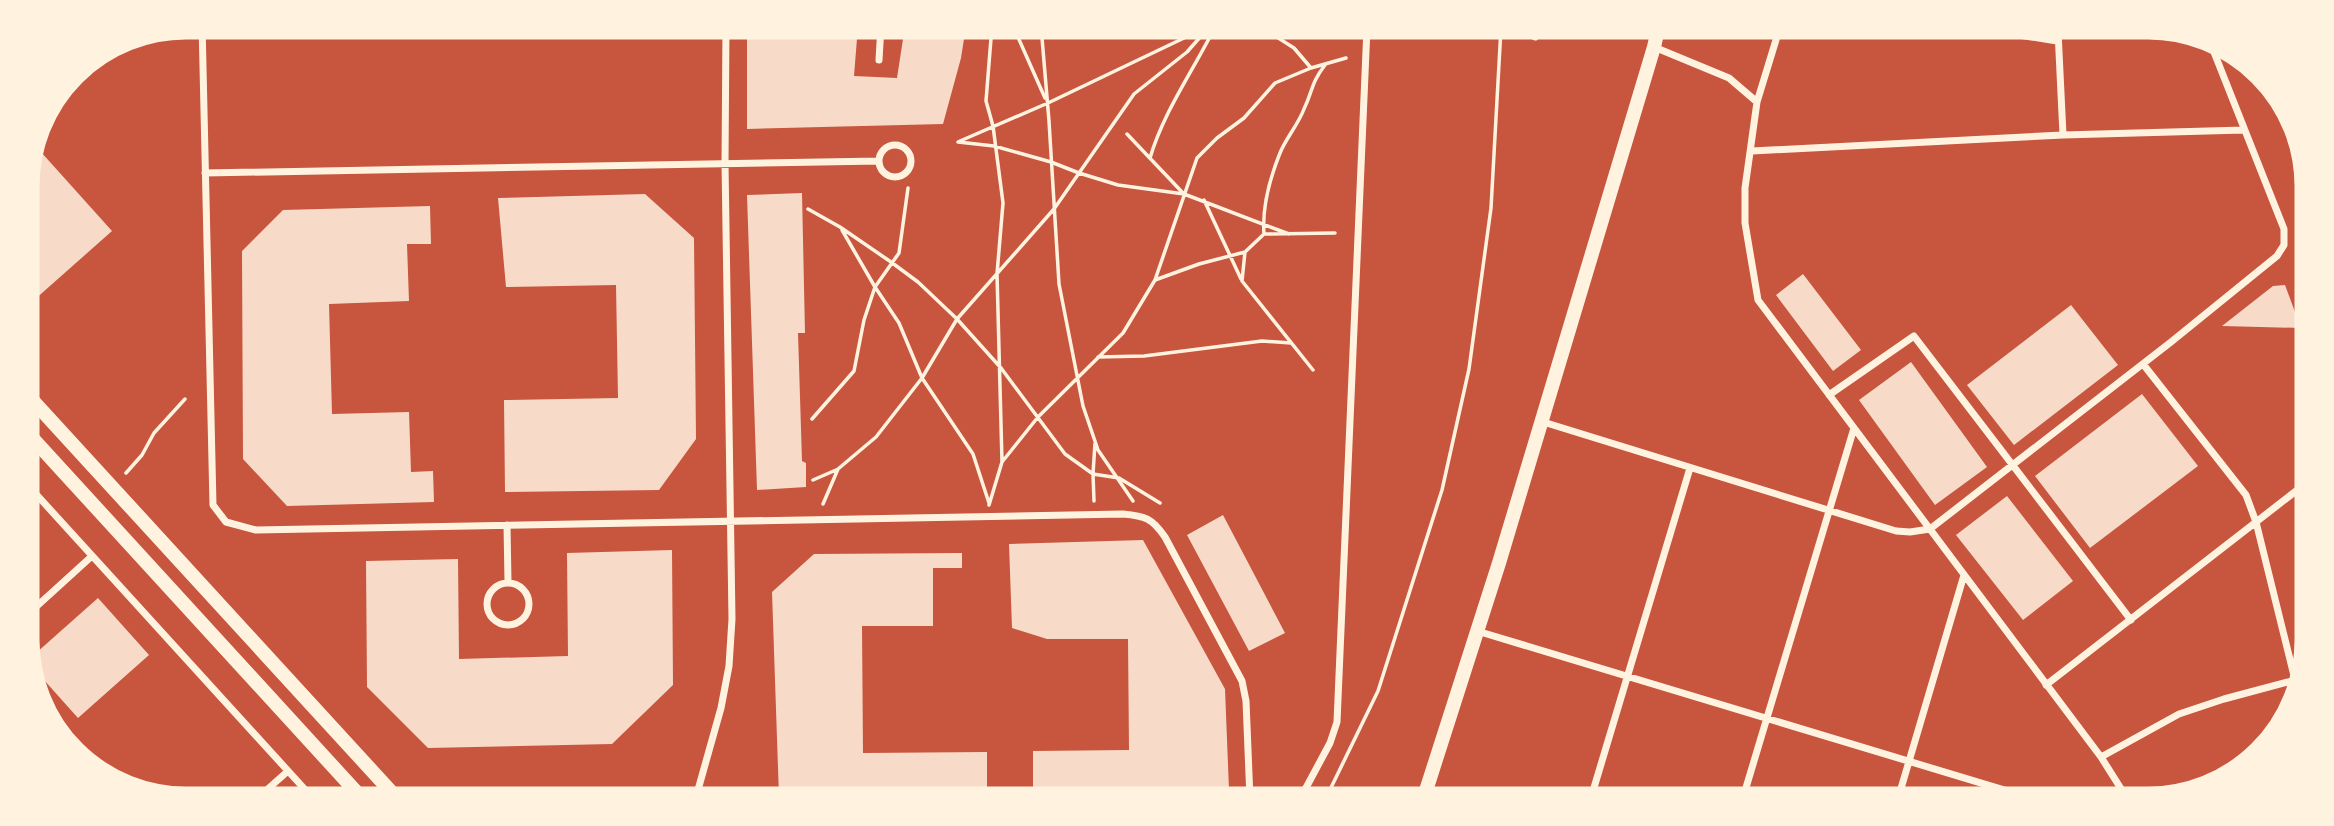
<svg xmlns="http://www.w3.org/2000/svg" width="2334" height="826" font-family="Commissioner,sans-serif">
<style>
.building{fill:#f7dbc8}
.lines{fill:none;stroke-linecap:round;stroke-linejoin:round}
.path{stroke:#fff3e0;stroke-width:3.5}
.minor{stroke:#fff3e0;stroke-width:7}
.secondary{stroke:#fff3e0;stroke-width:14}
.primary{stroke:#fff3e0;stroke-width:14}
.rim{fill:none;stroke:#fff3e0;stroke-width:9}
</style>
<rect width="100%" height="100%" fill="#c8553d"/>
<!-- building -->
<path class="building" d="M 747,25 L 858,26 L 854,76 L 897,78 L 905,26 L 966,26 L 961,58 L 943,124 L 747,129 Z
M 32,142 L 112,231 L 24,309 L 23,175 Z
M 802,193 L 805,333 L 798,333 L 802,461 L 806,463 L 806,487 L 757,490 L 747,195 Z
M 645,194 L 694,238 L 696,439 L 659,490 L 505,492 L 504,400 L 618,398 L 616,285 L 506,287 L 498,198 Z
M 430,206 L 431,244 L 407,244 L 409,301 L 329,304 L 332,414 L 409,412 L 411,472 L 433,471 L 434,502 L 287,506 L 243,459 L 242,251 L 283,210 Z
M 1803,274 L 1861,350 L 1833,371 L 1776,295 Z
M 2285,285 L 2301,328 L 2222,326 L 2273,286 Z
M 2071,305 L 2118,365 L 2014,445 L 1967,385 Z
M 1911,362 L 1987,467 L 1935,505 L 1859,400 Z
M 2142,394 L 2198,466 L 2090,548 L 2035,476 Z
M 2007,496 L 2073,581 L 2023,620 L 1956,535 Z
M 1223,515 L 1285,633 L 1249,651 L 1187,535 Z
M 1143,540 L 1225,689 L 1229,790 L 1221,799 L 1033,798 L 1033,751 L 1129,750 L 1128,639 L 1047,639 L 1012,628 L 1009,544 Z
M 672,550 L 673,685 L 612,744 L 428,748 L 367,687 L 366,561 L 458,559 L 459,659 L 568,656 L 567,553 Z
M 962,553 L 962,568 L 933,568 L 933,626 L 862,626 L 863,753 L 987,752 L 987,798 L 779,797 L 772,592 L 814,554 Z
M 98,598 L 149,655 L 78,718 L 27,661 Z"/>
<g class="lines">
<!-- path -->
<path class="path" d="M 992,26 L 986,101 L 993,126 L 1003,203 L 997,274 L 1002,462
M 1013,26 L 1045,98
M 1041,26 L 1049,121 L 1059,284 L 1083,406 L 1098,450 L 1133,501
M 1261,27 L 1294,48 L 1311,68
M 1127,134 L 1182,192
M 960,141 L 1048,103 L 1207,27
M 958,142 L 994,146 L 1051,162 L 1079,173 L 1118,185 L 1184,194 L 1289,234
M 1150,158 C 1164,111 1193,71 1215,27
M 1204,200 L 1241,279
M 808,209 L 840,227 L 891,262 L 918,282 L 957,319 L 1001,368 L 1065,454 L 1093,474 L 1119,478 L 1160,503
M 842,230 L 875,287 L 899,323 L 922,378 L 973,454 L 989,503
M 1264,234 C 1262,208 1270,178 1280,153 C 1286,138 1298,125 1304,109 C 1313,90 1311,83 1325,65
M 1155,280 L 1199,264 L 1245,252
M 1098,357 L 1144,356 L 1262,341 L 1291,343
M 1313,370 L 1242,281 L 1245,252 L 1264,234 L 1335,233
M 812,419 L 854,371 L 864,320 L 875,287 L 899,253 L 908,188
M 126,473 L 142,455 L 154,433 L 185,399
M 813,480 L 836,470
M 1094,501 L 1093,474 L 1095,443
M 823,504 L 838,469 L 876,437 L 922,378 L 957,319 L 1054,209 L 1134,94 L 1187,52 L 1209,27
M 989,505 L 1002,462 L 1038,417 L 1123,333 L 1155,280 L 1197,158 L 1217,138 L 1244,118 L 1275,83 L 1311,68 L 1346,58
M 1325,800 L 1378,691 L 1442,490 L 1469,369 L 1491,208 L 1501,28"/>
<!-- minor -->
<path class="minor" d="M 202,23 L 213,505 L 226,522 L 256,530 L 1123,514 C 1145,516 1152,518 1165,537 L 1242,681 L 1246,701 L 1250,799
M 1987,30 L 2057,41
M 2058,31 L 2063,135
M 1535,37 L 1536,28
M 1654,47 L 1729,78 L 1757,102 L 1745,188 L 1745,223 L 1758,300 L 2101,757 L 2130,803
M 879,60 L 881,26
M 1757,102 L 1779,30
M879 161a16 16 0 1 1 32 0a16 16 0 1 1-32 0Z
M 1752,151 L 2063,135 L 2244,130
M 205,173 L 879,161
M 2308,285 L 2300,265 L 2309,251
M 2143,364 L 2246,495 L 2256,522 L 2299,696
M 1829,395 L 1914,336 L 2131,620
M 1540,421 L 1896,531 L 1910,532 L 1930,529 L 2171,342 L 2277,256 L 2284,245 L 2284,229 L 2208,37
M 25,482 L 310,795
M 507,525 L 508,582
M487 604a21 21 0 1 1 42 0a21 21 0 1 1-42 0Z
M 26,616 L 92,556
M 1477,631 L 2044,802
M 2046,685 L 2305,484
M 2101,757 L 2179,714 L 2224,699 L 2303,678
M 261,795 L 288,771
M 696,797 L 721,708 L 729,666 L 732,619 L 725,163 L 726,25
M 1300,799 L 1330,743 L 1337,722 L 1367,28
M 1590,801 L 1690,468
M 1742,801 L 1854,428
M 1897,802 L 1964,575"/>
<!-- secondary -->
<path class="secondary" d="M 1423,800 L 1499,563 L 1654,47 L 1658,29"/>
<!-- primary -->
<path class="primary" d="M 24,391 L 395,796
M 25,430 L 360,796"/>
</g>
<!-- crop -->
<path d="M0 0H2334V826H0ZM186 35H2148A151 151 0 0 1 2299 186V640A151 151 0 0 1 2148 791H186A151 151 0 0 1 35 640V186A151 151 0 0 1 186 35Z" fill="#fff3e0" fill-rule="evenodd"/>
<path class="rim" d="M186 35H2148A151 151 0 0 1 2299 186V640A151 151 0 0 1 2148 791H186A151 151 0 0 1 35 640V186A151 151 0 0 1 186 35Z"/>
</svg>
